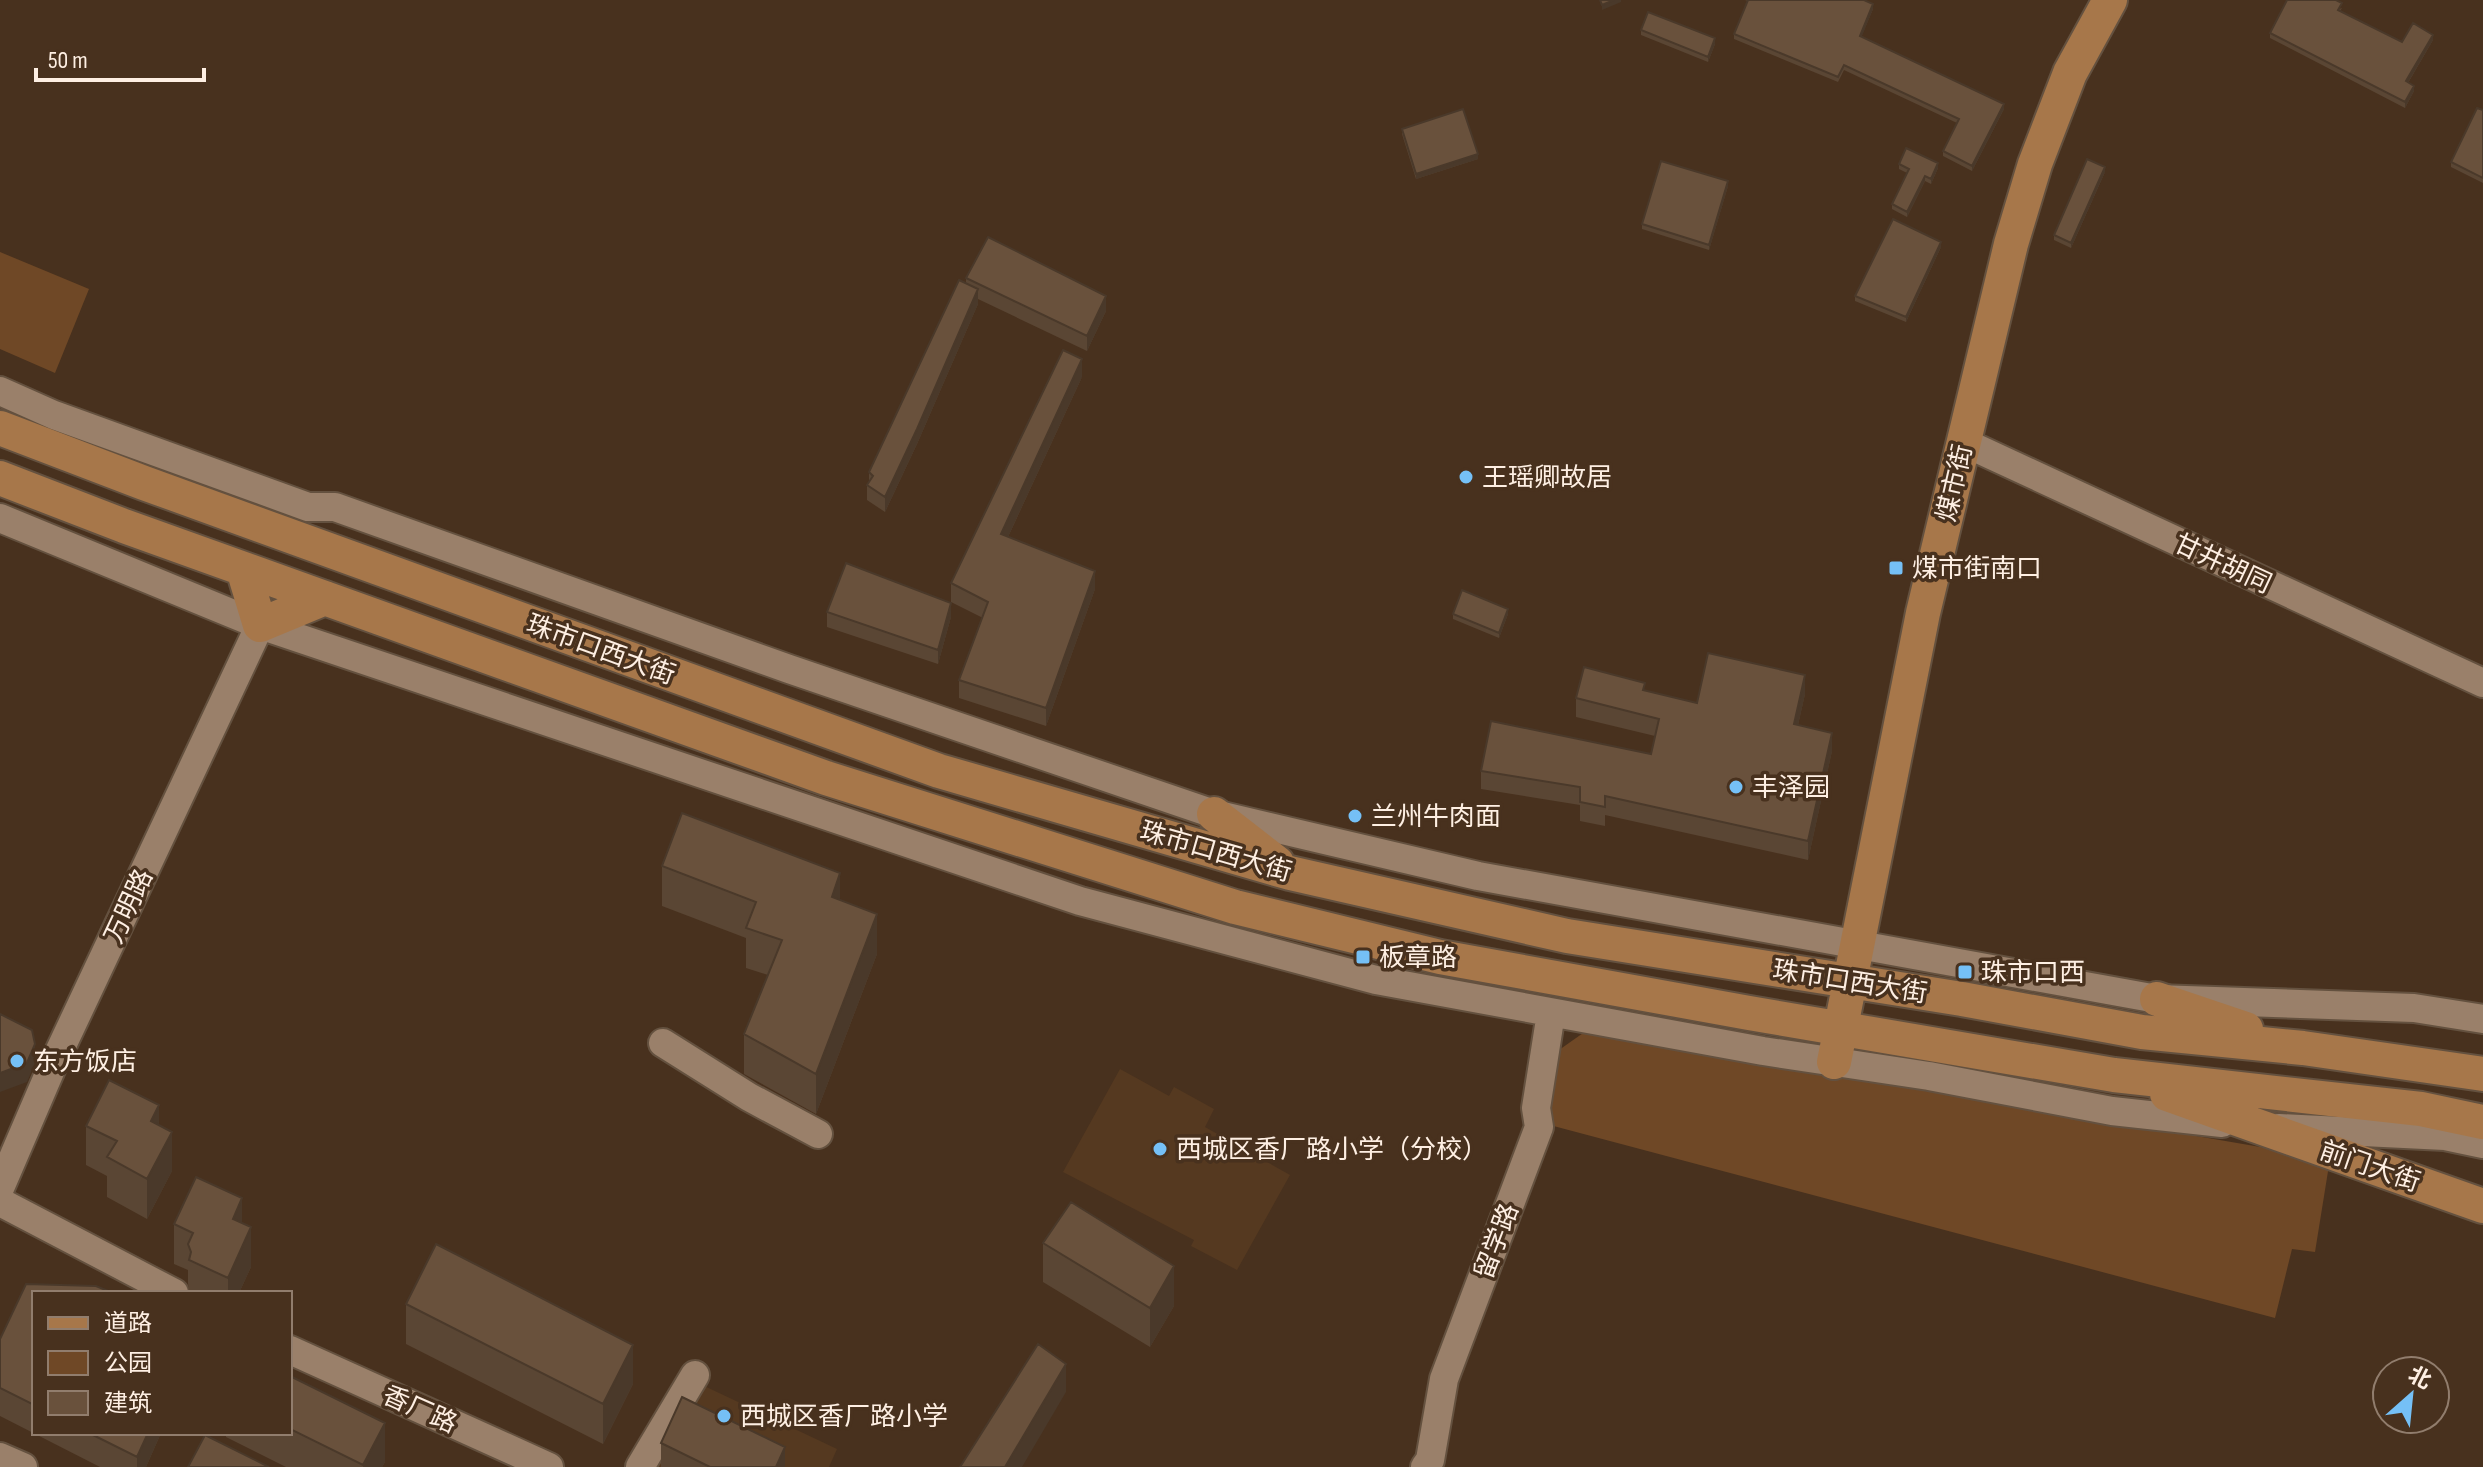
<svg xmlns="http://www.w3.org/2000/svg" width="2483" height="1467" font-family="'Sofia Sans Condensed','Noto Sans SC',sans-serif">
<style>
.built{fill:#553920}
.green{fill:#6f4826}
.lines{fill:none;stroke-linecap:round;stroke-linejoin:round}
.minor-casing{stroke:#64513f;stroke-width:32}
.major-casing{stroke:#64513f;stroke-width:38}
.minor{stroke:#9a806a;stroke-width:28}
.major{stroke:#a7774a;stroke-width:34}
.wall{fill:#5a4634}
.shaded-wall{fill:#4a392a}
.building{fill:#69513c;stroke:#4a392a;stroke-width:2}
.poi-dot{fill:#75c0f6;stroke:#48311e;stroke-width:3}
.labels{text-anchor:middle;stroke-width:7;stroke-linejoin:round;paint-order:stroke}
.poi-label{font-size:26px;fill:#feefe3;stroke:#48311e;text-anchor:start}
.street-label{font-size:26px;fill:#feefe3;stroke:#48311e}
</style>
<rect width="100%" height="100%" fill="#48311e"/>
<!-- built -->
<path class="built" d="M 1120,1069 L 1169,1096 L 1174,1087 L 1214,1109 L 1205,1127 L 1290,1175 L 1237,1270 L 1191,1246 L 1194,1240 L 1063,1172 Z
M 698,1383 L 837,1449 L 829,1467 L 655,1467 Z"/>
<!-- green -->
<path class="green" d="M 0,252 L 89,289 L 55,373 L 0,349 Z
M 1586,1031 L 2330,1159 L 2315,1252 L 2292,1249 L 2275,1318 L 1546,1124 L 1559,1050 Z"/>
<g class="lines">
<defs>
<path id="minor" d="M 0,391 L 54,415 L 308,507 L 335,507 L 789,669 L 1214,814 L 1478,876 L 2157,999 L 2414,1008 L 2483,1019
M 1963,442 L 2483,683
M 0,518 L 260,625 L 1080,901 L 1376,980 L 1763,1051 L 1929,1076 L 2112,1111 L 2222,1123
M 663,1043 L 749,1097 L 818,1134
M 2279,1128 L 2445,1136 L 2483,1144
M 0,1188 L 52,1067 L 260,625
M 0,1202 L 174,1293
M 290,1350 L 549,1467
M 0,1457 L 23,1467
M 640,1467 L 695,1375
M 1425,1467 L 1430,1460 L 1444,1379 L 1539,1127 L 1536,1108 L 1551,1013"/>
<path id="major" d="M 0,428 L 144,483 L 939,771 L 1290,873 L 1567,936 L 1962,999 L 2142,1032 L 2303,1048 L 2483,1074
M 0,478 L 124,526 L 826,778 L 1235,907 L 1440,957 L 1749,1013 L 2114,1075 L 2421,1109 L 2483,1122
M 243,569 L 260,625 L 325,598
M 1214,814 L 1277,863
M 2157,999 L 2246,1029
M 1834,1062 L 1923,613 L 2011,244 L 2035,164 L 2070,73 L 2110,0
M 2167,1094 L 2483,1206"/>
</defs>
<!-- minor casing -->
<use href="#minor" class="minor-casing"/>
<!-- major casing -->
<use href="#major" class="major-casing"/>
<!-- minor -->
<use href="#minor" class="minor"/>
<!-- major -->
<use href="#major" class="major"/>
</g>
<!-- wall -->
<path class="wall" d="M 1745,0 L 1864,0 L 1873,9 L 1861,37 L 2004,109 L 1972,171 L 1943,156 L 1943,151 L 1957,123 L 1844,70 L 1838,82 L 1734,39 L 1734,34 L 1748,1 Z
M 2342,8 L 2340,11 L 2402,42 L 2433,40 L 2408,83 L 2414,91 L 2405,108 L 2270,38 L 2270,33 Z
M 1641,30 L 1715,44 L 1708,62 L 1641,35 Z
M 2483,110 L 2483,183 L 2451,167 L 2451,162 Z
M 1402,129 L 1478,159 L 1416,179 L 1402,134 Z
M 1899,164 L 1938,168 L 1931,184 L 1925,181 L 1907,217 L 1892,209 L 1892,204 L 1907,173 L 1899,169 Z
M 2105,172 L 2071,248 L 2054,240 L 2054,235 Z
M 1728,186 L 1709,250 L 1642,229 L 1642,224 Z
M 1941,247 L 1906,322 L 1855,301 L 1855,296 Z
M 966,278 L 1106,311 L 1087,351 L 978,299 L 978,304 L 917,444 L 885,512 L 867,500 L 867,485 L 869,482 L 869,472 L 966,283 Z
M 1082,377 L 1008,537 L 1095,589 L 1046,726 L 959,698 L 959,680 L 983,618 L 951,602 L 951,583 Z
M 827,612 L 951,617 L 938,664 L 827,627 Z
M 1453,614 L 1508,614 L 1499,638 L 1453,619 Z
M 1645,691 L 1697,703 L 1805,694 L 1798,725 L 1832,751 L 1808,860 L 1605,815 L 1605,826 L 1580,821 L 1580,805 L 1481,789 L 1481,771 L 1651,754 L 1655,736 L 1576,717 L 1576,698 Z
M 662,866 L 840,900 L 877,954 L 816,1114 L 744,1074 L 744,1034 L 768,975 L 746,968 L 746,938 L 662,906 Z
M 159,1125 L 172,1171 L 147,1219 L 107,1197 L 107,1176 L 86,1165 L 86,1126 Z
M 242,1223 L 251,1267 L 239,1293 L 189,1293 L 188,1283 L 188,1270 L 174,1264 L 174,1224 Z
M 1043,1243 L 1174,1306 L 1150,1347 L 1043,1282 Z
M 34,1293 L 34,1433 L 161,1433 L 146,1467 L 100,1467 L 0,1416 L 0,1339 Z
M 406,1304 L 633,1384 L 603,1444 L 406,1344 Z
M 290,1376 L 385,1462 L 382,1467 L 286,1467 L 226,1437 L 226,1433 L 290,1433 Z
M 661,1443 L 785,1467 L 661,1467 Z"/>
<!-- shaded-wall -->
<path class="shaded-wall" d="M 1614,0 L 1621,0 L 1621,2 L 1602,10 L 1602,5 Z
M 1873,4 L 1873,9 L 1860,41 L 1860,36 Z
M 2433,35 L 2433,40 L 2406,86 L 2406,81 Z
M 1715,38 L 1715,44 L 1708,62 L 1708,57 Z
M 2414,86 L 2414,91 L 2405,108 L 2405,102 Z
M 2004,104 L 2004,109 L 1972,171 L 1972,166 Z
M 1478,154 L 1478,159 L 1416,179 L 1416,174 Z
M 1938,163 L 1938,168 L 1931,184 L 1931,179 Z
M 2105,167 L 2105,172 L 2071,248 L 2071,243 Z
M 1925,176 L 1925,181 L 1907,217 L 1907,212 Z
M 1728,181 L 1728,186 L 1709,250 L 1709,245 Z
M 1941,242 L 1941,247 L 1906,322 L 1906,317 Z
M 978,289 L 978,304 L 917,444 L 885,512 L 885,497 Z
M 1106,296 L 1106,311 L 1087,351 L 1087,336 Z
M 1082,359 L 1082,377 L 1001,552 L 1001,534 Z
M 1095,571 L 1095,589 L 1046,726 L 1046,708 Z
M 951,603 L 951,617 L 938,664 L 938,650 Z
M 1508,609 L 1508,614 L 1499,638 L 1499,633 Z
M 1805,675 L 1805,694 L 1794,743 L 1794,724 Z
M 1832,733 L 1832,751 L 1808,860 L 1808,841 Z
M 840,873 L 840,913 L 832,897 Z
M 877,914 L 877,954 L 816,1114 L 816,1074 Z
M 35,1044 L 35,1063 L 27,1082 L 0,1092 L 0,1073 Z
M 159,1105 L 159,1145 L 151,1121 Z
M 172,1132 L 172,1171 L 147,1219 L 147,1179 Z
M 242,1198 L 242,1238 L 233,1219 Z
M 251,1227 L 251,1267 L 239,1293 L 228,1293 L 228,1278 Z
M 1174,1266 L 1174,1306 L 1150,1347 L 1150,1308 Z
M 633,1345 L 633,1384 L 603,1444 L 603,1404 Z
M 1066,1364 L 1066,1392 L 1022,1467 L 1005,1467 Z
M 385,1423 L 385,1462 L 382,1467 L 363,1467 Z
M 148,1433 L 161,1433 L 146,1467 L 137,1467 L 137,1457 Z
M 785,1447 L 785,1467 L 776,1467 Z"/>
<!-- building -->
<path class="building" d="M 1600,0 L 1614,0 L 1602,5 Z
M 1748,0 L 1864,0 L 1873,4 L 1860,36 L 2004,104 L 1972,166 L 1943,151 L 1959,119 L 1844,65 L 1838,77 L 1734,34 Z
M 2287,0 L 2336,0 L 2342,3 L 2338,10 L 2402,42 L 2413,23 L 2433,35 L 2406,81 L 2414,86 L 2405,102 L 2270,33 Z
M 1648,12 L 1715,38 L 1708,57 L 1641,30 Z
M 2477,108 L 2483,110 L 2483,178 L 2451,162 Z
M 1463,109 L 1478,154 L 1416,174 L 1402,129 Z
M 1906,148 L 1938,163 L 1931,179 L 1925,176 L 1907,212 L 1892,204 L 1909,169 L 1899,164 Z
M 2087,159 L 2105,167 L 2071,243 L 2054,235 Z
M 1661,161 L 1728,181 L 1709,245 L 1642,224 Z
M 1893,219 L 1941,242 L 1906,317 L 1855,296 Z
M 988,237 L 1106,296 L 1087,336 L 966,278 Z
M 959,280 L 978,289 L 917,429 L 885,497 L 867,485 L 873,476 L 869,472 Z
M 1063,350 L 1082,359 L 1001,534 L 1095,571 L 1046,708 L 959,680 L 988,602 L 951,583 Z
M 846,563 L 951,603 L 938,650 L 827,612 Z
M 1462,590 L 1508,609 L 1499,633 L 1453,614 Z
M 1708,653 L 1805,675 L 1794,724 L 1832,733 L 1808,841 L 1605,796 L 1605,807 L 1580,802 L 1580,787 L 1481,771 L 1491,721 L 1651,754 L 1659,719 L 1576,698 L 1584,667 L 1645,683 L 1643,690 L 1697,703 Z
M 682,813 L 840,873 L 832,897 L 877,914 L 816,1074 L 744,1034 L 782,940 L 746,928 L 756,902 L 662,866 Z
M 0,1014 L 32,1030 L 35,1044 L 27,1063 L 0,1073 Z
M 109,1080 L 159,1105 L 151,1121 L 172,1132 L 147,1179 L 107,1157 L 117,1141 L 86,1126 Z
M 196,1177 L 242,1198 L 233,1219 L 251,1227 L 228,1278 L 189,1260 L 191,1252 L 188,1244 L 193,1233 L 174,1224 Z
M 1071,1202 L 1174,1266 L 1150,1308 L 1043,1243 Z
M 436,1244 L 633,1345 L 603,1404 L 406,1304 Z
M 26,1284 L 96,1286 L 113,1293 L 34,1293 L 34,1405 L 0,1388 L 0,1339 Z
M 1038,1344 L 1066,1364 L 1005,1467 L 960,1467 Z
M 290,1376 L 385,1423 L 363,1465 L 290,1429 Z
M 682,1397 L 785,1447 L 776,1467 L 710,1467 L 661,1443 Z
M 89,1433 L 148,1433 L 137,1457 Z
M 205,1435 L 269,1467 L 188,1467 Z"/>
<!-- markers -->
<g class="poi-dot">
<circle cx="1466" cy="477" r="8"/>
<rect x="1888" y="560" width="16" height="16" rx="4"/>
<circle cx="1736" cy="787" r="8"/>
<circle cx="1355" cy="816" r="8"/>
<rect x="1355" y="949" width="16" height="16" rx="4"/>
<rect x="1957" y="964" width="16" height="16" rx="4"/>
<circle cx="17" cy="1061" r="8"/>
<circle cx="1160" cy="1149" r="8"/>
<circle cx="724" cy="1416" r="8"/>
</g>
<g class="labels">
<!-- poi labels -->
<g class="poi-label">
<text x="1482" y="486">王瑶卿故居</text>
<text x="1912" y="577">煤市街南口</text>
<text x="1752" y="796">丰泽园</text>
<text x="1371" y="825">兰州牛肉面</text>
<text x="1379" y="966">板章路</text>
<text x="1981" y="981">珠市口西</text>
<text x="33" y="1070">东方饭店</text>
<text x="1176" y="1158">西城区香厂路小学（分校）</text>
<text x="740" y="1425">西城区香厂路小学</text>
</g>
<!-- street labels -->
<g class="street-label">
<text transform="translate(1954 483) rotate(-77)" y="9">煤市街</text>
<text transform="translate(2223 563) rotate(25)" y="9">甘井胡同</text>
<text transform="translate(601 649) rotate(20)" y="9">珠市口西大街</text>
<text transform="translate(1216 851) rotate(16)" y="9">珠市口西大街</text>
<text transform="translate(128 906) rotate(-65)" y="9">万明路</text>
<text transform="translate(1850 981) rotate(9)" y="9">珠市口西大街</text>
<text transform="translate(2370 1166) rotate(19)" y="9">前门大街</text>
<text transform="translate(1496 1241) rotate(-69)" y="9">留学路</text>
<text transform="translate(420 1409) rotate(24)" y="9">香厂路</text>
</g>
</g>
<!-- legend -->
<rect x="32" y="1291" width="260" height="144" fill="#48311e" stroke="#917d6d" stroke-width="2"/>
<rect x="48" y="1317" width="40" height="12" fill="#a7774a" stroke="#917d6d" stroke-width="2"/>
<text x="104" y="1331" font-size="24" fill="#feefe3">道路</text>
<rect x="48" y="1351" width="40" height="24" fill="#6f4826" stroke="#917d6d" stroke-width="2"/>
<text x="104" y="1371" font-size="24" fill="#feefe3">公园</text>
<rect x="48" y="1391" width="40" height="24" fill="#69513c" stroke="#917d6d" stroke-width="2"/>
<text x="104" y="1411" font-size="24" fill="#feefe3">建筑</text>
<!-- north arrow -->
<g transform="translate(2411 1395) rotate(27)"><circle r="38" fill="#48311e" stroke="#917d6d" stroke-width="2"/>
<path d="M0-6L14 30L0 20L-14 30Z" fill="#75c0f6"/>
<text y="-12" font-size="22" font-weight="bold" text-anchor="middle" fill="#feefe3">北</text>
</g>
<!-- scale -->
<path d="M36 68v12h168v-12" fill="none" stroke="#feefe3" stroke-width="4"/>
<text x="48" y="68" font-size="24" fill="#feefe3" stroke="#48311e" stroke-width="6" paint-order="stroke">50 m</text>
</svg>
